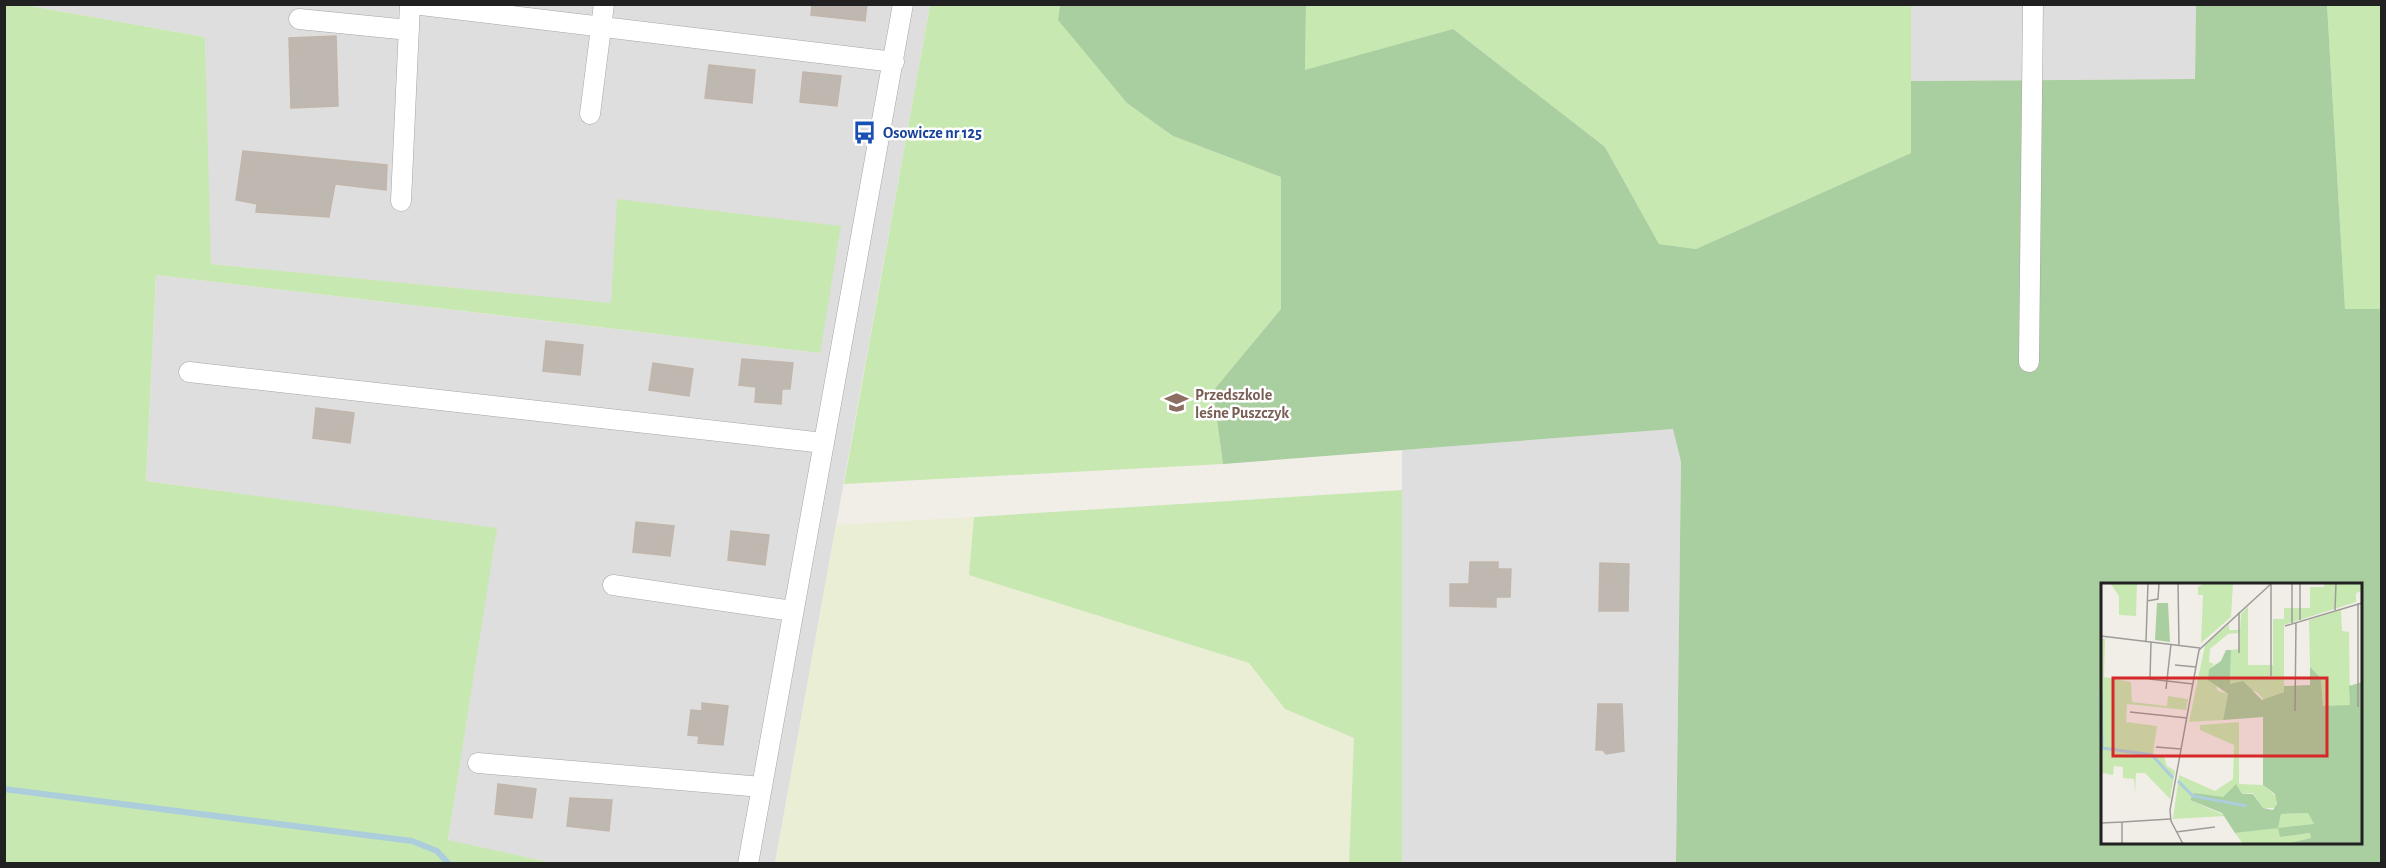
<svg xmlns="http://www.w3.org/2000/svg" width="2386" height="868" font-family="'Alegreya Sans',sans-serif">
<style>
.residential{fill:#dfdede}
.farmland{fill:#eaeed4}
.grass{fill:#c8e8b1}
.forest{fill:#a9ce9f;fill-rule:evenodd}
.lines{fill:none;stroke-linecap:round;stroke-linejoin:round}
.stream{stroke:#abcddc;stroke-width:6}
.building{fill:#beb8b1;stroke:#c2b6ab;stroke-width:1.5}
.minor-casing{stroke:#a5a5a5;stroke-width:21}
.minor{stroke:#fff;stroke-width:20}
.labels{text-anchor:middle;stroke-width:5;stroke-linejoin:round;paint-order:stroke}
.transit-label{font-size:16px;font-weight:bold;fill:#164399;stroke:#fff;text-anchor:start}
.education-label{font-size:16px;font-weight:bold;fill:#785e54;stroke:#fff;text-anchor:start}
.inset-river{fill:none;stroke:#abcddc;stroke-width:3}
.inset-road{fill:none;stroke:#9e9c98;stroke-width:1.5}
.view{fill:#d62828;fill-opacity:0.15;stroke:#d62828;stroke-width:3}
.inset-edge{fill:none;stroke:#212121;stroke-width:3}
</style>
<rect width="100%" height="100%" fill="#f1eee8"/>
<!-- residential -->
<path class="residential" d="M 25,5 L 930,5 L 775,863 L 553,863 L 448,841 L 496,529 L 146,481 L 156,275 L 819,353 L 612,304 L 210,264 L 205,37 Z
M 1911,5 L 2196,5 L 2195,79 L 1911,81 Z
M 1673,429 L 1681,462 L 1676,863 L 1402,864 L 1402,450 Z"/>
<!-- farmland -->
<path class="farmland" d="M 974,517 L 970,575 L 1249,663 L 1285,709 L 1354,738 L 1349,863 L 775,864 L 836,525 Z"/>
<!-- grass -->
<path class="grass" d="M 5,4 L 25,5 L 205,37 L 211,264 L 611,303 L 617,199 L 841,226 L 820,353 L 156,275 L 146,481 L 497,528 L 448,840 L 553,863 L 5,863 Z
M 930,5 L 1060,5 L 1058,20 L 1173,136 L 1282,177 L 1281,309 L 1213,391 L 1223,464 L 844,484 Z
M 1306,5 L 1911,5 L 1911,153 L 1696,249 L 1659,244 L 1605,147 L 1453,29 L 1305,71 Z
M 2327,5 L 2381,5 L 2381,309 L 2345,310 Z
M 1402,490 L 1402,863 L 1349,863 L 1354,738 L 1285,709 L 1249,663 L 969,575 L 974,517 Z"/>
<!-- forest -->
<path class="forest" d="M 1060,5 L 1306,5 L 1305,70 L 1453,29 L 1605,147 L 1659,244 L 1696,249 L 1911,153 L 1911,81 L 2195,79 L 2196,5 L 2327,5 L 2345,309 L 2381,309 L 2381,863 L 1676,863 L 1681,462 L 1673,429 L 1223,464 L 1213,391 L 1281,309 L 1281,177 L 1173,136 L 1127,103 L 1058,20 ZM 2102,584 L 2360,584 L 2360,842 L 2102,842 Z"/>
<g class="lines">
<!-- stream -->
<path class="stream" d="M 4,789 L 412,841 L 437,851 L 449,864"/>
</g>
<!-- building -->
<path class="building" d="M 812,4 L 867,4 L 865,21 L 811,15 Z
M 336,36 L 338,106 L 291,108 L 289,38 Z
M 709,65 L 755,70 L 752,103 L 705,98 Z
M 803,72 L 841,76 L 837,106 L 800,102 Z
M 243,151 L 387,165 L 386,190 L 335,184 L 329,217 L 256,212 L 257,204 L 236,200 Z
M 546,341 L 583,345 L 580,375 L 543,371 Z
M 742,359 L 793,363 L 790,389 L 782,389 L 781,404 L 755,402 L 756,387 L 739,385 Z
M 653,363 L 693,369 L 689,396 L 649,390 Z
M 316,408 L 354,413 L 350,443 L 313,438 Z
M 636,522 L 674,526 L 670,556 L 633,552 Z
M 731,531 L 769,535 L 765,565 L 728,560 Z
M 1470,562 L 1498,562 L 1498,569 L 1511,569 L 1510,597 L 1496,597 L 1496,607 L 1450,606 L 1450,584 L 1469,584 Z
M 1600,563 L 1629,564 L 1628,611 L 1599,611 Z
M 702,703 L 728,706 L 723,745 L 698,743 L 699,736 L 688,735 L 691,710 L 702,711 Z
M 1598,704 L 1622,704 L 1624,751 L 1606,754 L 1603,750 L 1596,750 Z
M 498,784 L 536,789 L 532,818 L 495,814 Z
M 570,798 L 612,800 L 609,831 L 567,826 Z"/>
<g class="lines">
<defs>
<path id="minor" d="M 413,4 L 894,62
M 299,19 L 409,30
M 590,114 L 604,4
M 401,201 L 410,4
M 2029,362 L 2033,4
M 189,372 L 824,443
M 613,585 L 793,611
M 478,763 L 762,787
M 748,864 L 903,4"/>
</defs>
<!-- minor casing -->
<use href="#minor" class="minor-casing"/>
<!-- minor -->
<use href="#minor" class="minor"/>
</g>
<!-- icons -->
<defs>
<symbol id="bus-bare" viewBox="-9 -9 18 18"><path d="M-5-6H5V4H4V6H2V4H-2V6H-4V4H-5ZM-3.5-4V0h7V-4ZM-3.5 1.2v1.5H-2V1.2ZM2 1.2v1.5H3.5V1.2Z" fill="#1a4fb4" stroke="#fff" stroke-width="2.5" paint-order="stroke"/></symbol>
<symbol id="school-bare" viewBox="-9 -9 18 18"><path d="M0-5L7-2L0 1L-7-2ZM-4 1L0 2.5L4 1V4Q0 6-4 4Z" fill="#8d6e63" stroke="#fff" stroke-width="2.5" paint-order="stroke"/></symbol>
</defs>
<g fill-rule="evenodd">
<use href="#bus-bare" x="848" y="116" width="33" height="33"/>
<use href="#school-bare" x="1160" y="386" width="33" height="33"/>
</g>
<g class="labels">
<!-- transit labels -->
<g class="transit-label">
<text x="883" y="138">Osowicze nr 125</text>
</g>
<!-- education labels -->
<g class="education-label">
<text x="1195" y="400">Przedszkole<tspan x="1195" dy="18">leśne Puszczyk</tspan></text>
</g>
</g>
<!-- overview -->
<g transform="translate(2101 583)">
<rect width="261" height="261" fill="#f1eee8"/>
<path d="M 9,0 L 36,0 L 35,33 L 18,32 L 18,13 ZM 104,0 L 132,0 L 130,34 L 100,60 L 102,12 L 97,12 L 97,4 ZM 223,0 L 261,0 L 261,8 L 255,10 L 255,19 L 183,42 L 183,109 L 164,118 L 156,109 L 129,102 L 130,67 L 138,66 L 138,50 L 127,51 L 109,66 L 108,79 L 113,81 L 108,86 L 117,108 L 127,111 L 122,137 L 88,139 L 104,62 L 128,41 L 128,47 L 139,47 L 140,31 L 147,23 L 147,82 L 172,82 L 172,36 L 183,36 L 183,25 L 209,25 L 209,4 L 223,4 ZM 240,27 L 241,48 L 248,49 L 249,123 L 222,123 L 220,95 L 209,84 L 208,37 ZM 0,55 L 4,56 L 3,94 L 30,99 L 31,119 L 66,123 L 67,113 L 87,116 L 85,127 L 26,121 L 25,139 L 56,143 L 52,171 L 63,173 L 66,183 L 74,188 L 69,216 L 44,190 L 35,190 L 34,210 L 33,196 L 22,195 L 22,184 L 13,183 L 12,192 L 1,190 ZM 138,139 L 138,201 L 162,202 L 176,214 L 175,225 L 162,225 L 152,210 L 141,211 L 135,201 L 122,215 L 93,210 L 89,217 L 125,233 L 72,236 L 78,192 L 114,208 L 132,196 L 133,162 L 99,147 L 99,142 ZM 207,230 L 213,241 L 179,254 L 209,250 L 211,255 L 184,261 L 142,261 L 134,250 L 177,244 L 180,231 Z" fill="#c8e8b1"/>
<path d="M 56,20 L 67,20 L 69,59 L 54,57 ZM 125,67 L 130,67 L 129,101 L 142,98 L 161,117 L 183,109 L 183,103 L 209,102 L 209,84 L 220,95 L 222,123 L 249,122 L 248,103 L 261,99 L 261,261 L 184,261 L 210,255 L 209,250 L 179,254 L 177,245 L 213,241 L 207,230 L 180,231 L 177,245 L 134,250 L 121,230 L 89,217 L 93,210 L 122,214 L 135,201 L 141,211 L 152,211 L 162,225 L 172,227 L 176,221 L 174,211 L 162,202 L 162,134 L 122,137 L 127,111 L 107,97 L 108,86 L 120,78 Z" fill="#a9ce9f"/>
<path class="inset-river" d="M 0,108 L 1,165 L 51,172 L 72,195M 77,198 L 92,213 L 146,223"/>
<path class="inset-road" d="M 77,0 L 78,62M 46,18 L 57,16 L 58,0M 234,27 L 235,0M 138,29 L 138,70M 199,37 L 199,0M 191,40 L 191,0M 184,43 L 261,20M 0,53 L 99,65M 45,58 L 47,0M 50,59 L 49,96 L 92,101M 74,82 L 95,84M 170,93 L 170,1M 65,106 L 70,61M 257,124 L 257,20M 194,128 L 195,39M 29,129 L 86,135M 55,164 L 80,166M 21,239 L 69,236M 0,240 L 21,239 L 21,261M 75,249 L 114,244M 82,261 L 70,238 L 69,227 L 98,67 L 171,0"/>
<path class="view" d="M 12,95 L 226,95 L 226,173 L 12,173 Z"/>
<rect width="261" height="261" class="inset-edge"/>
</g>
<!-- border -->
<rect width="2386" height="868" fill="none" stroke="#212121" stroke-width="12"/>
</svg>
